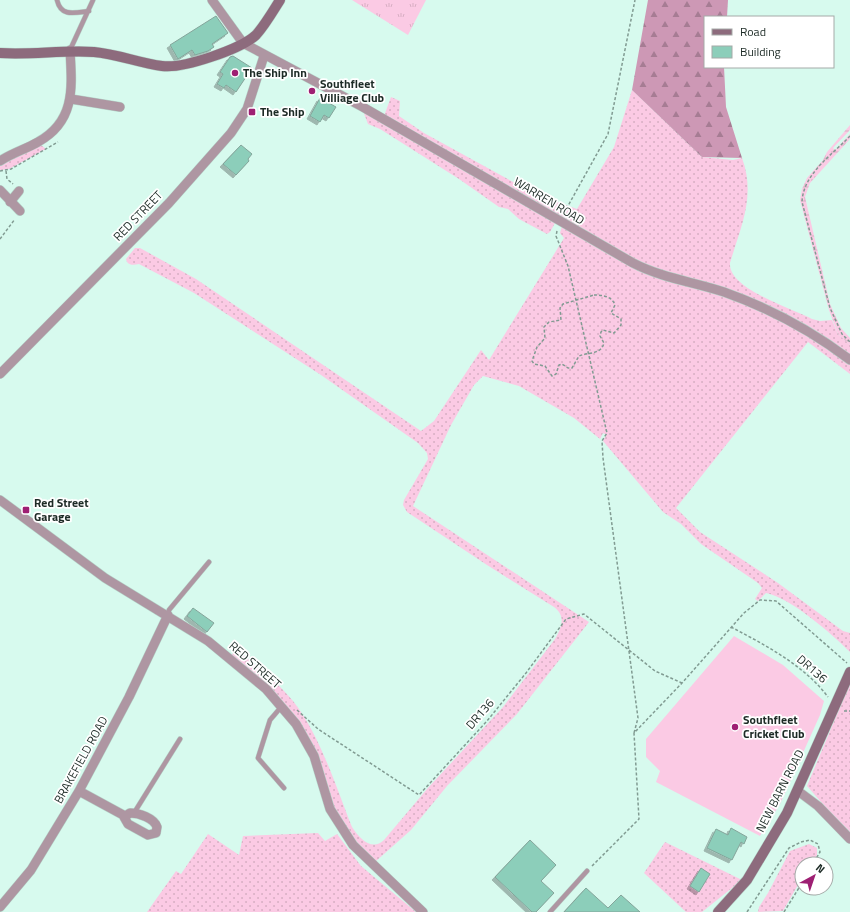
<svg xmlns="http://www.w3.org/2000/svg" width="850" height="912" font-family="'Titillium Web',sans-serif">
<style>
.grass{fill:url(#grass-dots);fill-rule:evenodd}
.forest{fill:url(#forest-firs)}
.wetland{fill:url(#wetland-marsh)}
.park{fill:url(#park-tufts)}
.pitch{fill:#fbcae4}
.building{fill:#8cceba;stroke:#84a49a;filter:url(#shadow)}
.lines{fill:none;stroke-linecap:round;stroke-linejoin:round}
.lane-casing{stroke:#b6d5ca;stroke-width:5.5}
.street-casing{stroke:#b6d5ca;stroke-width:10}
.secondary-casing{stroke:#b6d5ca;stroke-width:11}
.path{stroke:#819b92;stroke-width:1.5;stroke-dasharray:3 2;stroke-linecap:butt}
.lane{stroke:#ae96a2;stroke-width:4.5}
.street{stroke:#ae96a2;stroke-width:9}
.secondary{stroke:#8d6b7d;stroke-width:10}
.poi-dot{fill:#9e1f73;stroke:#fff;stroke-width:1.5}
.labels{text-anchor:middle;stroke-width:3.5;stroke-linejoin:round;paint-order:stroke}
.poi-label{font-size:12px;font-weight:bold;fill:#1d2b26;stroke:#fff;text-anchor:start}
.street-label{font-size:12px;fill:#1d2b26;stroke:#fff}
</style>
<defs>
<pattern id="grass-dots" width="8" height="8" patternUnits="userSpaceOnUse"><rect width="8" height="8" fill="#fbcae4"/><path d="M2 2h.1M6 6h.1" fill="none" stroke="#d7aec3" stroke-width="1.8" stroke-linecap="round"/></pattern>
<pattern id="forest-firs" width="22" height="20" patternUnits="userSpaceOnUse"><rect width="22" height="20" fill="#cd98b5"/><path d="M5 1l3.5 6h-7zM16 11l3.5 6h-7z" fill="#a67c93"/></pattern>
<pattern id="wetland-marsh" width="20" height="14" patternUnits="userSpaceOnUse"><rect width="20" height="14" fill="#fbcae4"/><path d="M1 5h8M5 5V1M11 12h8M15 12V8" fill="none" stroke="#d7aec3"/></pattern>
<pattern id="park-tufts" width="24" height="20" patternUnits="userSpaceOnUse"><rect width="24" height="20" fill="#fbcae4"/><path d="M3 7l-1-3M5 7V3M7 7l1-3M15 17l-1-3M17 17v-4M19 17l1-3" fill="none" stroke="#d7aec3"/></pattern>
<filter id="shadow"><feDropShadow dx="-3" dy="3" stdDeviation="0" flood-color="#0004"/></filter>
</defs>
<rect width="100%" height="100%" fill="#d7faee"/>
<!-- grass -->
<path class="grass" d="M 632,90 L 702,157 L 733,160 L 742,158 C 756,196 741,226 730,263 C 728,289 792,308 812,319 L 820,321 L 832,320 L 838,334 L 850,345 L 850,357 L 779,313 L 650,269 L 384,116 L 391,97 L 400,101 L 399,116 L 424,133 L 535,194 L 577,209 L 614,147 Z
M 363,111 L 555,223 L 550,232 L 547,234 L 519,219 L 508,209 L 499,207 L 459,179 L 380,129 L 368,124 Z
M 41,145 L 46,149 L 9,169 L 0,170 L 0,165 Z
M 562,226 L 643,270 L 723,294 L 800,329 L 850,363 L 850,374 L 808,342 L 676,508 L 700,532 L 778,583 L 843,631 L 850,633 L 850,652 C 832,634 791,598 766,593 L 758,601 L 755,599 L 762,588 L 758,583 L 701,544 L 681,524 L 663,512 L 603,441 L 606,435 L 603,433 L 600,439 L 574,418 L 519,386 L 483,376 L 474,385 L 451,425 L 413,506 L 589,622 L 517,714 L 447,786 L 411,830 L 375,862 L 346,837 L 292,713 C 274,690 253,673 231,655 L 237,650 C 256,666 277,681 293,701 C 320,735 336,787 352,827 C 359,838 372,852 384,840 L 427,789 L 503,707 L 555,639 C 562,627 566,616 554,607 L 487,565 L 407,512 L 403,505 L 404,500 L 428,459 L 427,453 L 418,443 L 321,375 L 194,293 L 139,264 C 134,265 127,266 126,259 L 135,248 L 140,248 L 196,279 L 421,431 L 434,421 L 481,350 L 489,360 L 564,238 L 560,233 Z
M 850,683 L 850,835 L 807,786 Z
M 318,833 L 325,841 L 337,834 L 361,866 L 416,912 L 147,912 L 176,871 L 181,874 L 208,834 L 239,855 L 243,836 Z
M 665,842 L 742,880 L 702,912 L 686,912 L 644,873 ZM 701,868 L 710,874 L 699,892 L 690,886 Z
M 809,844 L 817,848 L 817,855 L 812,864 L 802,864 L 802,878 L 783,911 L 758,912 L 759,907 L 768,893 L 790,851 Z"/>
<!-- forest -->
<path class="forest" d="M 648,0 L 728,0 L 727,17 L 705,17 L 705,67 L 724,67 L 726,107 L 742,158 L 702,157 L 632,90 Z"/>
<!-- wetland -->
<path class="wetland" d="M 850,125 L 850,130 L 833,148 L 835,150 L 850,134 L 850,139 L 810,183 L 805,197 L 830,304 L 841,328 L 850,338 L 850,345 L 838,334 L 829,310 L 800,200 L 802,189 L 807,178 L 823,160 L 827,152 Z"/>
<!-- park -->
<path class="park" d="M 352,0 L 426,0 L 408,35 Z"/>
<!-- pitch -->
<path class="pitch" d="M 734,636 L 783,665 L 824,701 L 820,715 L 780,804 L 760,836 L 656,782 L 660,771 L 646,757 L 646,739 Z"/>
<!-- building -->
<path class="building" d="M 216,16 L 228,33 L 212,44 L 214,47 L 208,51 L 195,55 L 192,50 L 178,59 L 170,45 Z
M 233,56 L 252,68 L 236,92 L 226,85 L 224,88 L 217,84 L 223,74 L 220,72 L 230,57 Z
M 320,98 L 336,107 L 329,118 L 324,115 L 320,122 L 310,116 Z
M 241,145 L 252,154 L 248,159 L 249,161 L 236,175 L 223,164 Z
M 193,608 L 214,623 L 207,632 L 187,616 Z
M 731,828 L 747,837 L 744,844 L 741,842 L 732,860 L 707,848 L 716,829 L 728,835 Z
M 530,840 L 556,865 L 541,881 L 554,893 L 536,912 L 532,912 L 495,877 Z
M 701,868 L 710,874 L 699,892 L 690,886 Z
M 586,888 L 608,908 L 621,895 L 640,912 L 564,912 Z"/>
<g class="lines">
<defs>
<path id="lane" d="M 57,0 C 61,17 74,13 89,11
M 70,50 L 93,0
M 168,615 L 169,610 L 209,562
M 282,706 L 270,720 L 258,758 L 284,788
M 134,813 L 180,739
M 550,912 L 587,871"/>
<path id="street" d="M 212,0 L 243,43 L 361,106 L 633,263 C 662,278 694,282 724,292 C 769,308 812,331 850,360
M 71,99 L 120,107
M 0,161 C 12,153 26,149 38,142 C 76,121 72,87 70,50
M 0,190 L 20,211
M 10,202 L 19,191
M 0,374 L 169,203 L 231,133 L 247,109 L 264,56
M 0,500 L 105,578 L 208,641 L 266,689 L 296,724 L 314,756 L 330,809 L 353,845 L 423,912
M 79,791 L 125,816
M 798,791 L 818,806 L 850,839
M 130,813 C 139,813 154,818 157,827 L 156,833 L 148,835 L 128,824 L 124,817 Z
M 0,907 L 31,870 L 79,791 L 129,697 L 168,615"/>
<path id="secondary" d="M 0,53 C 32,55 62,50 94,52 C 117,54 139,63 162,66 C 183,69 241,49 256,35 C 265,25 273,11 280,0
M 718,912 L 747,880 L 787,813 L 850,672"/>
</defs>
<!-- lane casing -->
<use href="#lane" class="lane-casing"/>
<!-- street casing -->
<use href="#street" class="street-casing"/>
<!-- secondary casing -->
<use href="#secondary" class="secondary-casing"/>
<!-- path -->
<path class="path" d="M 850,136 C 832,155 803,174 802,202 L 830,308 L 842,334 L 850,342
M 0,171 L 11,169 L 58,142
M 6,171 L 7,179 L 13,184
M 564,213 L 608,134 L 635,0
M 557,231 L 556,236 L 568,266 L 607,433 L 602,441 L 603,458 L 638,718 L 634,733
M 0,239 L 15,219
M 594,295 C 602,295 612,296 615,305 L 611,313 L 621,319 L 621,325 L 614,333 L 603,330 L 601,332 L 600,336 L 604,343 C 601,355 588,352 579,356 L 572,368 L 568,368 L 562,364 L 559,365 L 556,374 L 552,376 L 545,366 L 534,364 L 532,361 L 537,347 L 545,338 L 544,327 L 549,322 L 561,320 L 560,308 L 563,304 Z
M 731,627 C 765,645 804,665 828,697
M 297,710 L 318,729 L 419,795 L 487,721 L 526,673 L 566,619 L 584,614 L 655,671 L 682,683
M 844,711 L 850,711
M 592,866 L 639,819 L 634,733 L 682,683 L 744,613 L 760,600 L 776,601 L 847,663
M 747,912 L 789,848 L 801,842 L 810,840 L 818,844 L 820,852 L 813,864
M 784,912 L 802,883"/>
<!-- lane -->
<use href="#lane" class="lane"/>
<!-- street -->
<use href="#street" class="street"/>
<!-- secondary -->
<use href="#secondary" class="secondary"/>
</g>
<!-- markers -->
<g class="poi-dot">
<circle cx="235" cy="73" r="4"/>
<circle cx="312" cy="91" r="4"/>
<rect x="248" y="108" width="8" height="8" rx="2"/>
<rect x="22" y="506" width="8" height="8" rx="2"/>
<circle cx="735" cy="727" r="4"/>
</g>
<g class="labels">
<!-- poi labels -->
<g class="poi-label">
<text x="243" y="77">The Ship Inn</text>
<text x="320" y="88">Southfleet<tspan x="320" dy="14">Villiage Club</tspan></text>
<text x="260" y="116">The Ship</text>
<text x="34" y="507">Red Street<tspan x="34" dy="14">Garage</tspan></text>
<text x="743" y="724">Southfleet<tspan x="743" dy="14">Cricket Club</tspan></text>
</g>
<!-- street labels -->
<g class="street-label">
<text transform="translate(549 201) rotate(31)" y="4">WARREN ROAD</text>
<text transform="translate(138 216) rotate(-46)" y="4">RED STREET</text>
<text transform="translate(255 665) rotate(41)" y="4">RED STREET</text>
<text transform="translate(812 669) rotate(41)" y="4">DR136</text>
<text transform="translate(480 714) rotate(-49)" y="4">DR136</text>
<text transform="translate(81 760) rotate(-61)" y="4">BRAKEFIELD ROAD</text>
<text transform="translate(780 791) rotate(-63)" y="4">NEW BARN ROAD</text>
</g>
</g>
<!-- legend -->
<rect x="704" y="16" width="130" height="52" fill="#ffffff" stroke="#a5aaa8"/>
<rect x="712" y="29" width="20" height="6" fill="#8d6b7d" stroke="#a5aaa8"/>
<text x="740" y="36" font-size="12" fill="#1d2b26">Road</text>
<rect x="712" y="46" width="20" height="12" fill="#8cceba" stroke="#a5aaa8"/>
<text x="740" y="56" font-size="12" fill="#1d2b26">Building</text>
<!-- north arrow -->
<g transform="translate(814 876) rotate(40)"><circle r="19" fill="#ffffff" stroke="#a5aaa8"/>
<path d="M0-3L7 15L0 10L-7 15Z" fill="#9e1f73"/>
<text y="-6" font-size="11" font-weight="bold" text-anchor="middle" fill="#1d2b26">N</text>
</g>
</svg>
